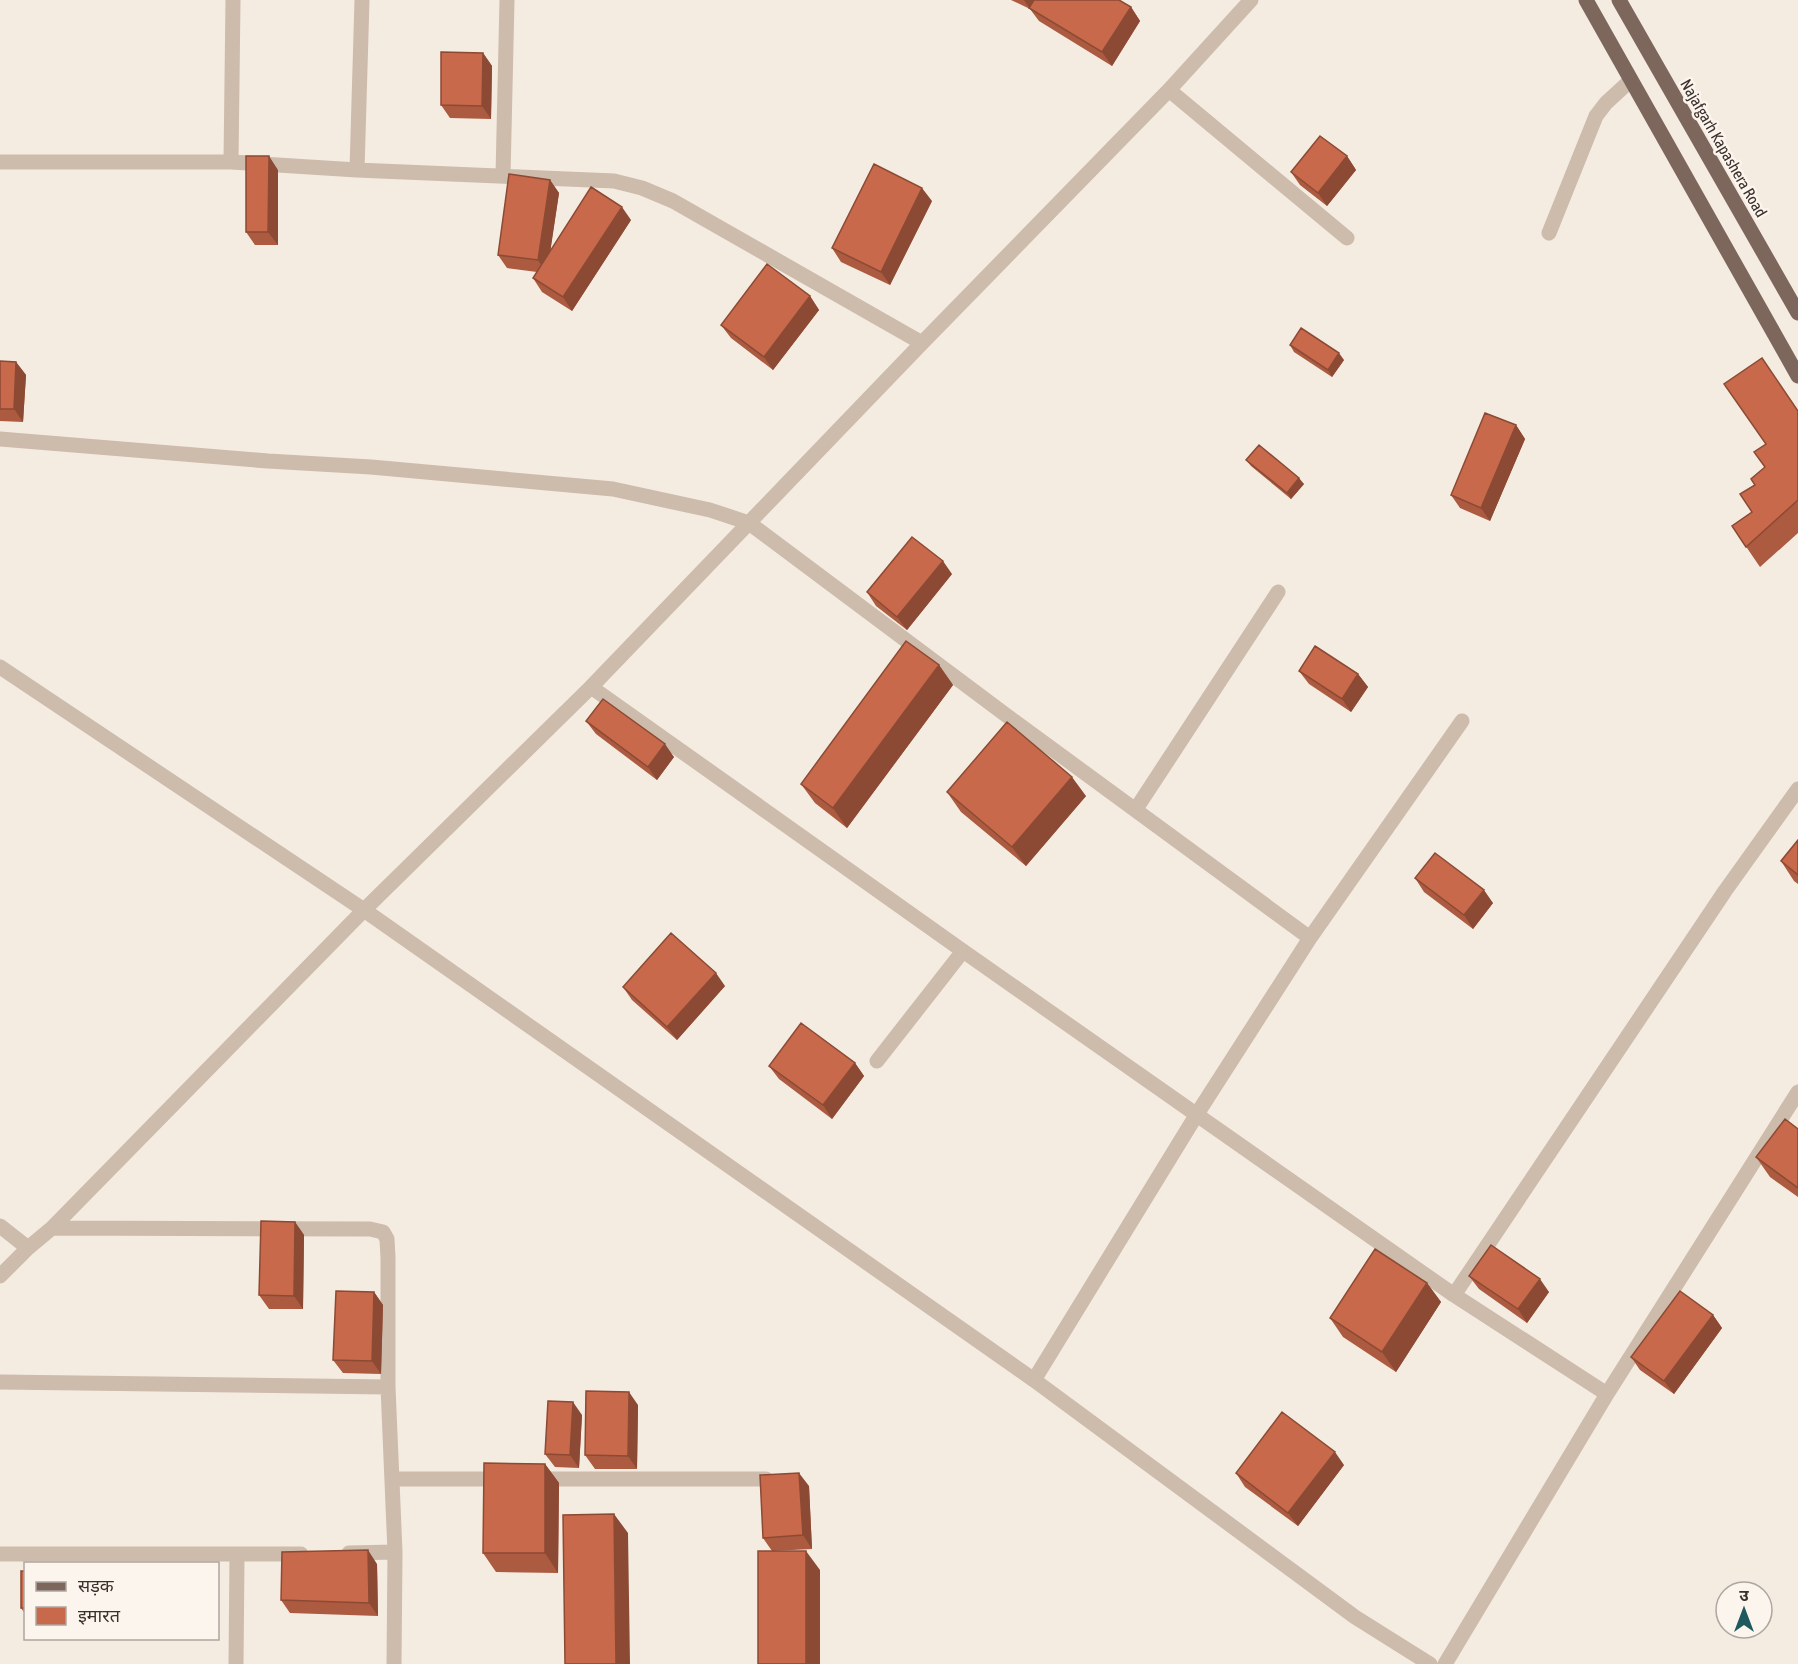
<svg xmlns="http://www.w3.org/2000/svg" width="1798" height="1664" font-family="'Asap Condensed','Noto Sans Devanagari',sans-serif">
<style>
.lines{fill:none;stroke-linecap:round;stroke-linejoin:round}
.minor{stroke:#cdbbac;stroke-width:15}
.major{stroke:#7d675c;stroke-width:15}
.wall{fill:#ac5a40}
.shaded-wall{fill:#8c4a34}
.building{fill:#c8694b;stroke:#8c4a34;stroke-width:1.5}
.labels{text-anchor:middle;stroke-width:5;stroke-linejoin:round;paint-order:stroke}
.street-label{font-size:16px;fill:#3b302b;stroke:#fbf5ee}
</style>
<rect width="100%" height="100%" fill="#f4ebe1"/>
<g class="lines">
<!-- minor -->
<path class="minor" d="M 1169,90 L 1347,238
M 0,162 L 231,162 L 357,170 L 614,181 L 642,188 L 673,201 L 922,343
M 231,162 L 233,0
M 357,170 L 362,0
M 503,176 L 507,0
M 1549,233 L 1596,116 L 1606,103 L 1631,80
M 0,439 L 268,461 L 371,467 L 613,489 L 710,510 L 749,523 L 1014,721 L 1310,938
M 0,667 L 364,910 L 1034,1380 L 1355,1617 L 1430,1664
M 591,687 L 963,951 L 1454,1295 L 1607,1394
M 1136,809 L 1278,592
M 877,1061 L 963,951
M 0,1226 L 28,1248
M 52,1228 L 370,1229 L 383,1232 L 387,1239 L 388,1258 L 388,1387 L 395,1552 L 349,1553
M 0,1276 L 28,1248 L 52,1228 L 364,910 L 591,687 L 922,343 L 1169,90 L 1251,0
M 1454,1295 L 1725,891 L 1798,789
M 1034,1380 L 1197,1114 L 1310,938 L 1462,721
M 0,1382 L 388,1387
M 393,1479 L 504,1479
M 537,1479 L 766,1479
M 0,1554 L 301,1554
M 236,1664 L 237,1555
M 394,1664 L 395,1552
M 1445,1664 L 1607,1394 L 1798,1092"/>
<!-- major -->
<path class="major" d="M 1586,0 L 1798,376
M 1619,0 L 1798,313"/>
</g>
<!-- wall -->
<path class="wall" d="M 1011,0 L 1034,0 L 1131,7 L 1140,21 L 1112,66 L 1039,21 L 1030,9 Z
M 483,53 L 492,66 L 491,119 L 450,118 L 441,105 Z
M 1347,156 L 1356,170 L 1327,206 L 1300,185 L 1291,172 Z
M 278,170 L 278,245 L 255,245 L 246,232 Z
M 550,180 L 559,193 L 550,251 L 631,220 L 572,311 L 542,292 L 533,278 L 537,272 L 507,268 L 498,255 Z
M 932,201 L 890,285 L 841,262 L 832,248 Z
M 810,296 L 819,310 L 773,370 L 731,338 L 721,325 Z
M 1290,345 L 1344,360 L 1332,377 L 1294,352 Z
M 0,361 L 16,362 L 26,375 L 23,422 L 0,421 Z
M 1798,410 L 1798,533 L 1760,567 L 1732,526 L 1752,512 L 1755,485 L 1765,467 L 1766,444 Z
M 1516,425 L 1525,439 L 1490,521 L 1460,508 L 1451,495 Z
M 1246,460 L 1304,484 L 1291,499 L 1251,466 Z
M 952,574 L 907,630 L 876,606 L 867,592 Z
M 939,665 L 953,685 L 847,828 L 815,803 L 801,784 Z
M 1299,671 L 1358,674 L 1368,687 L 1351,712 L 1309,684 Z
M 586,721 L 674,757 L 657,780 L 596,734 Z
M 947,792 L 1086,796 L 1026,866 L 961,812 Z
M 1798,840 L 1798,884 L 1794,881 L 1781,861 Z
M 1415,878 L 1493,903 L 1473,929 L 1424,892 Z
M 725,986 L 677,1040 L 632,1000 L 623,987 Z
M 855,1063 L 864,1076 L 832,1119 L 779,1079 L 769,1066 Z
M 1798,1129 L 1798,1197 L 1770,1177 L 1756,1157 Z
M 295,1222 L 304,1235 L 303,1309 L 269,1309 L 259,1295 Z
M 1469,1276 L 1549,1292 L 1527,1323 L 1479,1289 Z
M 1427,1283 L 1441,1302 L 1396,1372 L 1343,1337 L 1330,1318 Z
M 374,1292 L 383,1305 L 381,1374 L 343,1373 L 333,1360 Z
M 1713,1315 L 1722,1328 L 1674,1394 L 1640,1370 L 1631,1357 Z
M 638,1405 L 637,1469 L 595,1469 L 585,1455 Z
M 582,1415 L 579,1468 L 555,1467 L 545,1454 Z
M 545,1464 L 559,1483 L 558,1573 L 496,1572 L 483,1553 Z
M 1344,1465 L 1298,1526 L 1245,1487 L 1236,1473 Z
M 809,1486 L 812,1549 L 772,1551 L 763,1538 Z
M 377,1564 L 378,1616 L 290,1613 L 281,1600 Z
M 26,1571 L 26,1615 L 21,1608 Z"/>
<!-- shaded-wall -->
<path class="shaded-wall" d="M 1024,0 L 1034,0 L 1030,9 Z
M 1131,7 L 1140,21 L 1112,66 L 1102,52 Z
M 483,53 L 492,66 L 491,119 L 482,106 Z
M 269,156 L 278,170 L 278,245 L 268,232 Z
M 1347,156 L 1356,170 L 1327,206 L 1318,193 Z
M 550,180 L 559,193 L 547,274 L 538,260 Z
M 922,188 L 932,201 L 890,285 L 881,272 Z
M 622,207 L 631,220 L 572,311 L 563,297 Z
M 810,296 L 819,310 L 773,370 L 764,357 Z
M 1339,353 L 1344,360 L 1332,377 L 1328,370 Z
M 16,362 L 26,375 L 23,422 L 14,409 Z
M 1516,425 L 1525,439 L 1490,521 L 1481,508 Z
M 1299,478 L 1304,484 L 1291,499 L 1287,493 Z
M 943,561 L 952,574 L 907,630 L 897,617 Z
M 939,665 L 953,685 L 847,828 L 833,808 Z
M 1358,674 L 1368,687 L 1351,712 L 1342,699 Z
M 665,744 L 674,757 L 657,780 L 648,767 Z
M 1072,777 L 1086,796 L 1026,866 L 1012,847 Z
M 1484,890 L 1493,903 L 1473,929 L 1464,915 Z
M 716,973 L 725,986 L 677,1040 L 667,1027 Z
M 855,1063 L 864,1076 L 832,1119 L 823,1105 Z
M 295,1222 L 304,1235 L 303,1309 L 294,1296 Z
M 1540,1279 L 1549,1292 L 1527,1323 L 1518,1309 Z
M 1427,1283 L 1441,1302 L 1396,1372 L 1382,1352 Z
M 374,1292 L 383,1305 L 381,1374 L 372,1361 Z
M 1713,1315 L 1722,1328 L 1674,1394 L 1664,1381 Z
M 629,1392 L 638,1405 L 637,1469 L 628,1456 Z
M 573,1402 L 582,1415 L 579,1468 L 570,1455 Z
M 1335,1452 L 1344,1465 L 1298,1526 L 1288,1513 Z
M 545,1464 L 559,1483 L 558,1573 L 545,1553 Z
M 799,1473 L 809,1486 L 812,1549 L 803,1535 Z
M 614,1514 L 628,1533 L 630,1664 L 616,1664 Z
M 368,1550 L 377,1564 L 378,1616 L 369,1603 Z
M 806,1551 L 820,1570 L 820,1664 L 806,1664 Z"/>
<!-- building -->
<path class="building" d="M 1034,0 L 1119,0 L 1131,7 L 1102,52 L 1029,8 Z
M 441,52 L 483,53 L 482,106 L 441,105 Z
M 1320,136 L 1347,156 L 1318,193 L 1291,172 Z
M 246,156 L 269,156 L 268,232 L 246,232 Z
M 874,164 L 922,188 L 881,272 L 832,248 Z
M 509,174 L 550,180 L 538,260 L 498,255 Z
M 591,187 L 622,207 L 563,297 L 533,278 Z
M 767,264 L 810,296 L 764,357 L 721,325 Z
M 1301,328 L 1339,353 L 1328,370 L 1290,345 Z
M 1762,358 L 1798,411 L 1798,500 L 1746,547 L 1732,526 L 1752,512 L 1740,494 L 1755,485 L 1751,479 L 1765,467 L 1754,452 L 1766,444 L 1724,384 Z
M 0,361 L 16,362 L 14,409 L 0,409 Z
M 1485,413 L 1516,425 L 1481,508 L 1451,495 Z
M 1259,445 L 1299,478 L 1287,493 L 1246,460 Z
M 912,537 L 943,561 L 897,617 L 867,592 Z
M 906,641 L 939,665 L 833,808 L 801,784 Z
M 1315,646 L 1358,674 L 1342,699 L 1299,671 Z
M 603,699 L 665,744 L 648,767 L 586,721 Z
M 1007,722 L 1072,777 L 1012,847 L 947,792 Z
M 1798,840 L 1798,875 L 1781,861 Z
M 1435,853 L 1484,890 L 1464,915 L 1415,878 Z
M 671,933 L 716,973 L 667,1027 L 623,987 Z
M 801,1023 L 855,1063 L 823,1105 L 769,1066 Z
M 1785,1119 L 1798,1129 L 1798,1188 L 1756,1157 Z
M 261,1221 L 295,1222 L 294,1296 L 259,1295 Z
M 1491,1245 L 1540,1279 L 1518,1309 L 1469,1276 Z
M 1375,1249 L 1427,1283 L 1382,1352 L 1330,1318 Z
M 336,1291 L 374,1292 L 372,1361 L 333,1360 Z
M 1680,1291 L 1713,1315 L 1664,1381 L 1631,1357 Z
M 586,1391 L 629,1392 L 628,1456 L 585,1455 Z
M 548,1401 L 573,1402 L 570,1455 L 545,1454 Z
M 1282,1412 L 1335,1452 L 1288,1513 L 1236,1473 Z
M 484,1463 L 545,1464 L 545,1553 L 483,1553 Z
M 799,1473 L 803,1535 L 763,1538 L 760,1475 Z
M 614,1514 L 616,1664 L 565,1664 L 563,1515 Z
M 368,1550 L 369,1603 L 281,1600 L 282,1552 Z
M 758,1551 L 806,1551 L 806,1664 L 758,1664 Z
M 21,1571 L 26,1571 L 26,1608 L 21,1608 Z"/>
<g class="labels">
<!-- street labels -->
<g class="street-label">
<text transform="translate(1724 148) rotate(60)" y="6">Najafgarh Kapashera Road</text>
</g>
</g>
<!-- legend -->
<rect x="24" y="1562" width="195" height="78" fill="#fbf5ee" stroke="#aea6a0" stroke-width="1.5"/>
<rect x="36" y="1582" width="30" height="9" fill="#7d675c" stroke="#aea6a0" stroke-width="1.5"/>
<text x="78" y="1592" font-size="18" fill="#3b302b">सड़क</text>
<rect x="36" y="1607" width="30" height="18" fill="#c8694b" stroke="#aea6a0" stroke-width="1.5"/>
<text x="78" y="1622" font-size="18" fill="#3b302b">इमारत</text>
<!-- north arrow -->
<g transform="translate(1744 1610)"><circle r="28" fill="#fbf5ee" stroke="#aea6a0" stroke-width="1.5"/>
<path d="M0-4.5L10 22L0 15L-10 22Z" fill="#1f5a5e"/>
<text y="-9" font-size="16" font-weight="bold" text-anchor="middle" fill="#3b302b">उ</text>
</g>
</svg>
